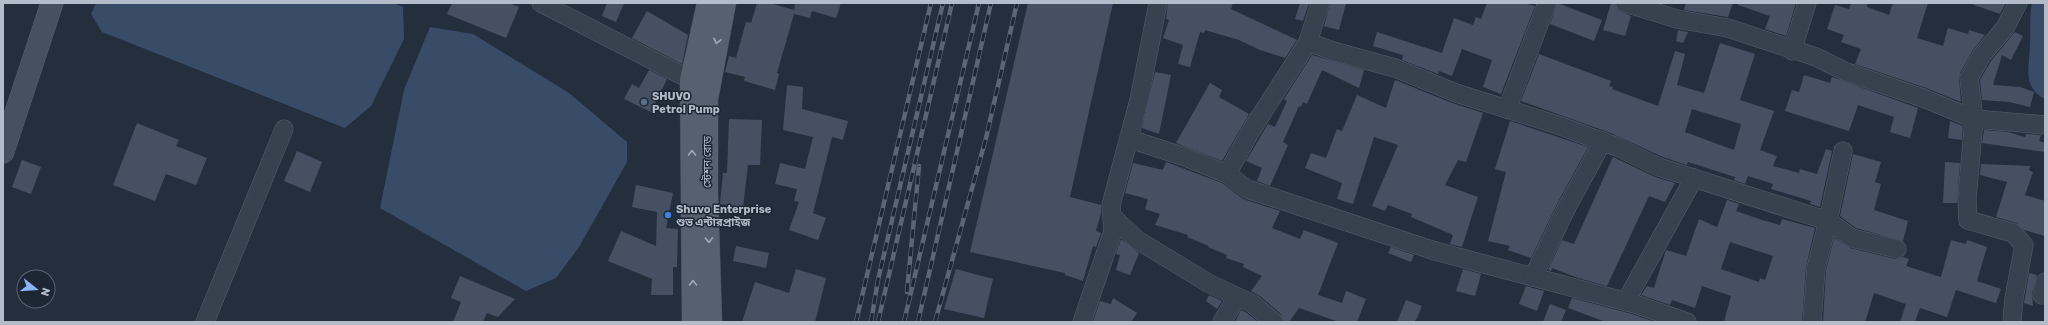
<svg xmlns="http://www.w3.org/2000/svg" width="2048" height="325" font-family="Rubik,'Noto Sans Bengali',sans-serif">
<rect width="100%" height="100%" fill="#242f3e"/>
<g fill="#394c67">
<polygon points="96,3 393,3 403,7 404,39 371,106 345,128 102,32 91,14"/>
<path d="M2032 3H2045V99C2021 86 2030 66 2030 44 2031 30 2029 16 2032 3Z"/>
<polygon points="430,27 473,34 569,93 627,142 627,162 579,247 556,278 526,291 380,208 404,90"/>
</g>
<g fill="#455162" fill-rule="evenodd">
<polygon points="452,3 509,3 519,7 506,38 447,14"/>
<polygon points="607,3 624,3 616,22 602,16"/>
<polygon points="757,3 770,3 794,10 795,3 841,3 836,18 812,11 810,18 794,14 777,73 779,74 775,90 744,81 745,77 725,72 729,56 736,58 746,22 751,23"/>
<polygon points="1028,3 1113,3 1070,197 1101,205 1101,213 1096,231 1101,233 1096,247 1093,246 1083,281 1065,275 1065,273 970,252"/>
<polygon points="1168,3 1233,3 1231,9 1297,40 1285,58 1260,50 1239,40 1205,30 1204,33 1200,32 1190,67 1178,64 1183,45 1163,38 1169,20 1166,19"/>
<polygon points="1300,3 1309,3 1303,21 1295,19"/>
<polygon points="1330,3 1346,3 1339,30 1324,26"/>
<polygon points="1487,3 1523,3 1535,6 1501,94 1483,87 1492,60 1462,49 1452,76 1439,71 1438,74 1402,60 1403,55 1373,46 1377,32 1442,53 1454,18 1473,25 1476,17 1481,19"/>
<polygon points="1557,3 1602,20 1594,41 1550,24"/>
<polygon points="1611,3 1615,3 1618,10 1631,16 1625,36 1603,30"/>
<polygon points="1686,3 1733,3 1728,17 1684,10"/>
<polygon points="1738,3 1796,3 1786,36 1765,29 1770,16 1738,5"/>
<polygon points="1851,3 1868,3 1867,7 1889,15 1893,3 1928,3 1917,38 1943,46 1948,28 1968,34 1969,30 1985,35 1973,50 1960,73 1959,79 1961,102 1926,88 1855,64 1861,49 1841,42 1844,35 1827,29 1835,5 1849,9"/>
<polygon points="1974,3 2006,3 2000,14 1974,5"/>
<polygon points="647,11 688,35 682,64 632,38"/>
<polygon points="1678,30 1688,32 1683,43 1676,41"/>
<polygon points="2015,32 2023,36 2011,60 2002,55 1993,85 2020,87 2034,92 2030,107 2009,102 1982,100 1980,80 1991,61"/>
<path d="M1720 43 1755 54 1740 100 1774 111 1760 150 1777 156 1773 166 1799 173 1800 169 1817 174 1826 149 1832 151 1820 207 1810 204 1811 201 1771 189 1773 184 1748 176 1745 184 1734 180 1735 177 1688 162 1687 165 1663 157 1608 132 1521 101 1539 54 1611 81 1609 86 1613 87 1612 89 1658 106 1675 51 1685 54 1677 85 1704 93ZM1692 109 1741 124 1734 150 1685 132Z"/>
<polygon points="1312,55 1364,70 1359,88 1322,70 1307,104 1303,102 1301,107 1299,106 1283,142 1288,145 1270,186 1257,181 1262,168 1246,161 1268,124 1275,127 1287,101 1284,99"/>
<polygon points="649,70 667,79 651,112 624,99 632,84 639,88"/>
<polygon points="1155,72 1171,75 1159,134 1142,128"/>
<polygon points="1804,75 1830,83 1832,77 1918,108 1910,138 1890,132 1894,117 1858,105 1849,131 1785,111 1792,90 1799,92"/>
<polygon points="1395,80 1452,103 1483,113 1466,162 1458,160 1445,185 1478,197 1462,247 1450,244 1453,235 1411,217 1412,214 1388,205 1385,211 1372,206 1398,145 1374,137 1353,204 1337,199 1342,183 1305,168 1311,153 1326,158 1337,129 1342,131 1357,95 1386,108"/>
<polygon points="1210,83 1222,90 1219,97 1249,114 1222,161 1176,143"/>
<polygon points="787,85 803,87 802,109 848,121 843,140 832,137 813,213 826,218 818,240 789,230 799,202 794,201 797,189 775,184 780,163 805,169 813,137 783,130"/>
<polygon points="729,119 762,120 760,165 748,165 743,207 720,204 723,173 727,173"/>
<polygon points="1510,121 1588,147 1558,202 1531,258 1508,250 1510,246 1488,241 1506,172 1495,169"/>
<polygon points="1950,121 1963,126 1962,140 1948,138"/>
<polygon points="137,123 179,140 176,146 207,158 196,185 166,174 155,201 113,185"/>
<polygon points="1984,130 2008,132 2025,137 2026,134 2041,135 2039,141 2045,143 2045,152 1982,143"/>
<polygon points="297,151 322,162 310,192 284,181"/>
<polygon points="1853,154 1881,162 1875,182 1881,184 1874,210 1908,221 1903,241 1856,228 1840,216"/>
<polygon points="1613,157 1655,177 1675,183 1665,202 1649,196 1607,286 1578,278 1552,268 1551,271 1548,270 1562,240 1574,244"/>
<polygon points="22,160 41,167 31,194 12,187"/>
<polygon points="1166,162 1222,183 1243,199 1280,211 1272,228 1300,239 1304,230 1338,243 1318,295 1342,303 1346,291 1366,299 1357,322 1339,322 1299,308 1289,322 1284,322 1281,314 1260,296 1251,291 1262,276 1243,267 1244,264 1226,258 1227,255 1208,247 1209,246 1187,237 1188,235 1155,225 1160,214 1145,209 1148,199 1125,193 1133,163 1163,170"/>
<polygon points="1945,162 1960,163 1957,203 1943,203"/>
<polygon points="1981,164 2030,166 2029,170 2033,172 2025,195 2045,201 2045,236 2024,230 2016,223 1996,217 2007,182 1980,175"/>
<polygon points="636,185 673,193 666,228 678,229 677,267 673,267 673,295 651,295 652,279 608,261 621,231 656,246 657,212 632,207"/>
<path d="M1727 200 1739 204 1736 211 1762 220 1780 225 1782 219 1815 228 1806 267 1802 322H1724L1731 296 1702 286 1695 308 1672 300 1670 305 1641 295 1647 286 1654 288 1666 250 1686 256 1699 219 1717 227ZM1730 242 1773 256 1765 280 1760 278 1759 282 1721 269Z"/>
<polygon points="1834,238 1850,248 1895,259 1903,257 1909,259 1906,266 1941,277 1951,240 1966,244 1967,240 1987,247 1977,281 2001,289 1996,303 1956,290 1947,317 1920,308 1915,322 1900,322 1906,304 1874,293 1865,322 1823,322 1826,270"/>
<polygon points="1121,239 1139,253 1130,275 1116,270 1120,255 1116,254"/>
<polygon points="736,246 769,253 766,268 733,261"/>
<polygon points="1391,247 1414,255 1411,262 1388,253"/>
<polygon points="796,269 826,278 815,322 742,322 755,282 789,293"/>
<polygon points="956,269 993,279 984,318 944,309"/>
<polygon points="1463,269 1481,274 1475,296 1456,291"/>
<polygon points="2029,273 2037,275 2032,293 2033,306 2024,303"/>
<polygon points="460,276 515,299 498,317 487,313 483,322 453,322 461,302 451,298"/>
<polygon points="1526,286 1544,291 1537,311 1519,304"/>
<polygon points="1209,295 1222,301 1217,309 1206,301"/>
<polygon points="1113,298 1137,313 1131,322 1093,322 1100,301 1111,304"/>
<polygon points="1572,298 1632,314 1655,322 1606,322 1568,308"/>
<polygon points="1406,300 1422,306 1417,318 1414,322 1397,322"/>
<polygon points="1550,304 1566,310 1561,322 1543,322"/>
<polygon points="1241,310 1247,313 1258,322 1235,322"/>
</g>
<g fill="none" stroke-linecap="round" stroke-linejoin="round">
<defs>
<g id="street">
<polyline points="541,3 691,80"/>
<polyline points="1625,3 1677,19 1728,28 1816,57 1844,71 1923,98 1974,119 2045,125"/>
<polyline points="1308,42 1333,51 1395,68 1456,93 1558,125 1617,147 1659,167 1828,221 1852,238 1897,249"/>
<polyline points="1792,51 1807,3"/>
<polyline points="1507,109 1547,3"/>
<polyline points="1130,139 1185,157 1227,174 1247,189 1435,251 1635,304 1687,322"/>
<polyline points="1227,174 1252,129 1308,42 1320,3"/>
<polyline points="1113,217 1136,239 1208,283 1253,304 1274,322"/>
<polyline points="1533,277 1567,207 1603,141"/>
<polyline points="2042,295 2045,282"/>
<polyline points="1626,301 1694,178"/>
<polyline points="205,322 284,129"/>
<polyline points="1082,322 1113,231 1111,205 1139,100 1158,3"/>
<polyline points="1222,322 1237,297"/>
<polyline points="1812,322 1816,268 1828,221 1843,151"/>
<polyline points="2012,322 2014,298 2024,245 2013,233 1968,220 1967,199 1974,119 1969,78 1982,55 2005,28 2018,3"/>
</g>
<polyline id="secondary" points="3,152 52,3"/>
<g id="primary">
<polyline points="693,322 691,80 708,3"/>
<polyline points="711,322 707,194 707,99 725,3"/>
</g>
</defs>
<use href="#street" stroke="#565f6c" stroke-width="19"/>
<use href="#secondary" stroke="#565f6c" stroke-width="23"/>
<use href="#primary" stroke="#414a57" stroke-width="23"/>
<use href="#street" stroke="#38414e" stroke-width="18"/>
<use href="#secondary" stroke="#465061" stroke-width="22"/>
<use href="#primary" stroke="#56606e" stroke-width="22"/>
<defs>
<g id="rail">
<polyline points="907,292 919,166"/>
<polyline points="856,322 931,3"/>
<polyline points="871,322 878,280 943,3"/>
<polyline points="878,322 952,3"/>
<polyline points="904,322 979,3"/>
<polyline points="918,322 991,3"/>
<polyline points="935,322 986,138 1017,3"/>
</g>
</defs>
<use href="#rail" stroke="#5a6575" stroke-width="4.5"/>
<use href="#rail" stroke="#1d2633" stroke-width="3" stroke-dasharray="9" stroke-linecap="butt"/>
</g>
<defs><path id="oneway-chevron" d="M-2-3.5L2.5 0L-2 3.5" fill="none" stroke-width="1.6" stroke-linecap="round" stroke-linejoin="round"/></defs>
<g stroke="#a1aab7">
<use href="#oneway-chevron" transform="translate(717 41) rotate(102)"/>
<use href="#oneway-chevron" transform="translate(692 153) rotate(-90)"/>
<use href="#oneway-chevron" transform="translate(709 240) rotate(88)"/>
<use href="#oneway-chevron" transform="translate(693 283) rotate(-90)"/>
</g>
<circle fill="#5c6f8a" stroke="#1d2633" stroke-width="1.5" cx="644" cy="102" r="4"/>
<circle fill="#3f7fe0" stroke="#1d2633" stroke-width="1.5" cx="668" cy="215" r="4"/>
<g text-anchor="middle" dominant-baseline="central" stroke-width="3" stroke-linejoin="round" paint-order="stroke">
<g font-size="11" font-weight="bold" fill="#b4bcc9" stroke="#1d2633" text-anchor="start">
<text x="652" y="96">SHUVO<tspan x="652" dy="13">Petrol Pump</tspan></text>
<text x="676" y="209">Shuvo Enterprise<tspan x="676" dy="13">শুভ এন্টারপ্রাইজ</tspan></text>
</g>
<g font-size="11" fill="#b4bcc9" stroke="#1d2633">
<text transform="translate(707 162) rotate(-90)">স্টেশন রোড</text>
</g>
</g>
<rect width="2048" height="325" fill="none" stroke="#b4bcc9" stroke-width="8"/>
<g transform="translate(36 289) rotate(107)"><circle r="19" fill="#1d2633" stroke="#59626f"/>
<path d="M0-3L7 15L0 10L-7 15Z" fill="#8ab4f8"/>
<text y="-6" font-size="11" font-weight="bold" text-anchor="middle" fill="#b4bcc9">N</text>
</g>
</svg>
